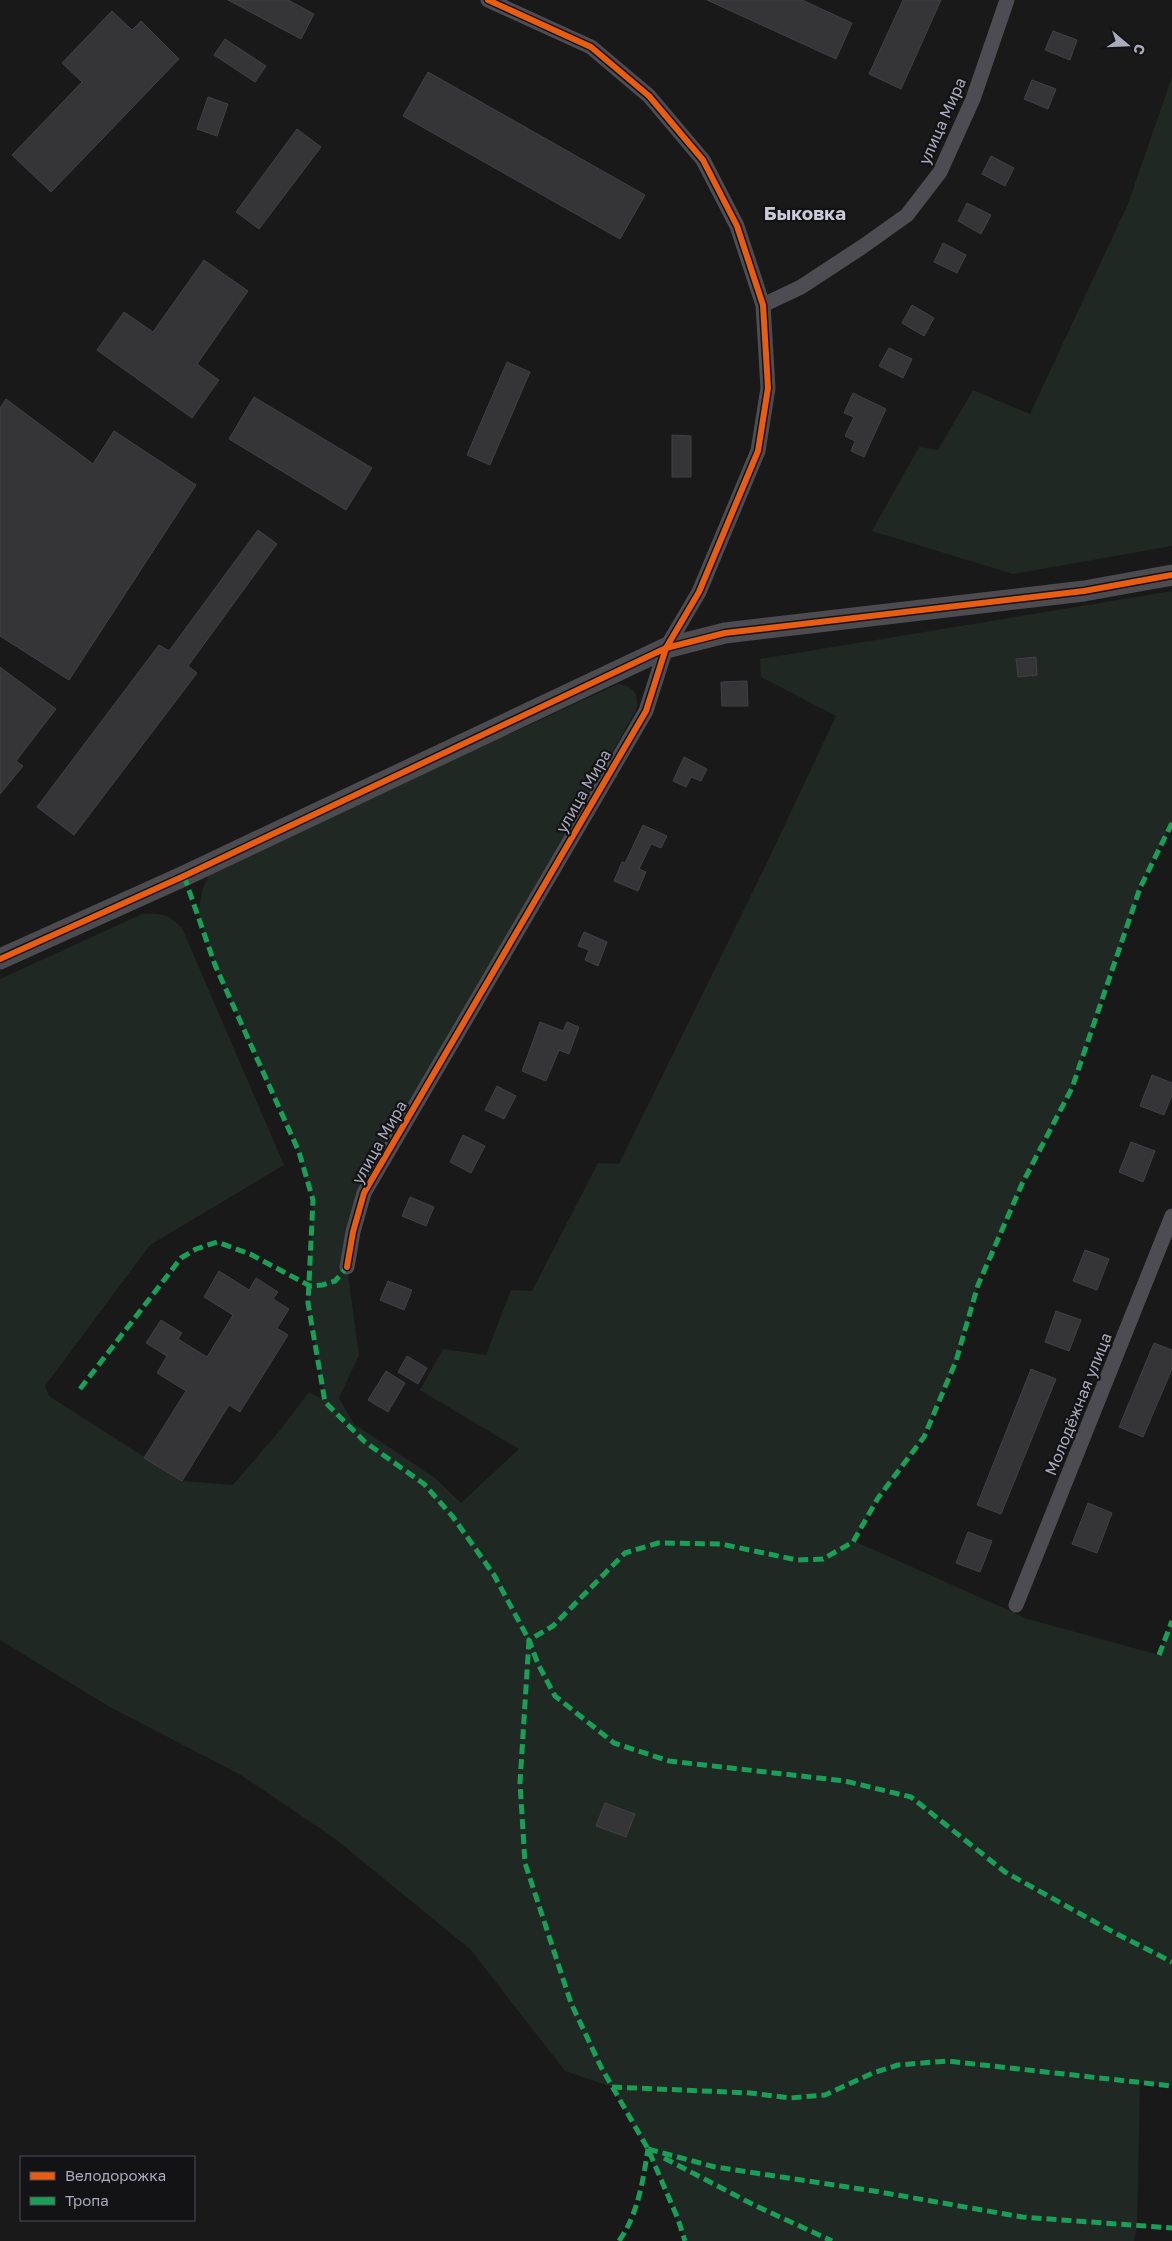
<svg xmlns="http://www.w3.org/2000/svg" width="1172" height="2241" font-family="'Golos Text',sans-serif">
<rect width="100%" height="100%" fill="#191919"/>
<g fill="#202823">
<polygon points="1172,77 1172,546 1013,574 872,531 919,447 938,450 973,390 1030,414 1128,204"/>
<path d="M1172 591V823L1139 888 1072 1088 1022 1184 978 1285 956 1361 924 1437 878 1498 854 1541 1028 1619 1159 1655 1172 1621V2086L1140 2083 1137 2227 1134 2241H685C668 2186 640 2136 612 2087L565 2071 471 1950 334 1838 241 1775 108 1706 0 1640V979L142 914C160 912 170 915 182 928L284 1165 150 1245 45 1386 49 1396 182 1481 233 1485 281 1429 309 1392 325 1401 308 1303 313 1200 299 1152 215 965 198 913 203 888 210 872 618 684C634 686 640 695 636 710L364 1193 347 1267 359 1355 339 1398 354 1424 435 1478 461 1503 519 1449 420 1390 443 1349 486 1355 511 1290 532 1291 598 1163 619 1164 765 867 836 716 761 677 760 659Z"/>
</g>
<g fill="#353537" stroke="#414145">
<polygon points="228,0 288,0 314,14 301,39"/>
<polygon points="707,0 802,0 852,23 836,59"/>
<polygon points="903,0 941,0 901,89 869,74"/>
<polygon points="112,11 132,30 141,21 179,59 51,192 12,155 82,82 62,63"/>
<polygon points="1053,31 1077,40 1070,60 1045,50"/>
<polygon points="225,39 266,66 255,82 214,55"/>
<polygon points="428,72 645,195 620,239 403,116"/>
<polygon points="1032,80 1056,89 1048,109 1024,99"/>
<polygon points="208,97 228,104 217,136 197,129"/>
<polygon points="297,129 321,147 259,229 236,212"/>
<polygon points="991,156 1014,168 1005,186 982,174"/>
<polygon points="967,203 991,215 981,234 958,221"/>
<polygon points="943,243 966,255 957,273 934,262"/>
<polygon points="204,260 248,291 197,364 219,380 192,418 97,350 124,312 153,332"/>
<polygon points="912,305 934,318 924,336 902,323"/>
<polygon points="889,348 912,359 903,378 879,366"/>
<polygon points="507,362 530,372 490,465 467,455"/>
<polygon points="853,393 886,409 864,457 851,451 855,441 845,436 854,417 844,413"/>
<polygon points="254,397 372,468 346,510 229,439"/>
<polygon points="6,399 93,464 114,431 196,485 69,680 0,636 0,408"/>
<polygon points="672,435 691,436 691,477 672,477"/>
<polygon points="258,530 277,544 188,666 197,673 74,835 37,807 159,645 169,651"/>
<polygon points="1036,657 1037,675 1018,677 1016,659"/>
<polygon points="0,667 56,709 16,761 23,766 0,794"/>
<polygon points="747,681 748,706 722,706 721,682"/>
<polygon points="684,757 707,769 701,781 691,777 686,787 673,781"/>
<polygon points="643,825 667,836 661,848 651,844 639,869 646,872 638,891 614,881 622,862 625,863"/>
<polygon points="584,932 607,942 598,966 585,960 589,950 578,946"/>
<polygon points="540,1022 563,1031 567,1022 579,1027 569,1054 559,1050 546,1081 522,1071"/>
<polygon points="1152,1075 1172,1083 1172,1095 1164,1115 1140,1106"/>
<polygon points="497,1086 516,1096 504,1119 485,1110"/>
<polygon points="463,1135 485,1146 471,1173 450,1162"/>
<polygon points="1131,1142 1155,1151 1143,1182 1119,1172"/>
<polygon points="410,1197 434,1207 426,1226 402,1216"/>
<polygon points="1085,1250 1109,1259 1097,1290 1073,1281"/>
<polygon points="219,1271 249,1290 256,1278 278,1292 273,1299 289,1309 277,1328 288,1335 240,1412 229,1405 182,1481 144,1458 186,1391 157,1373 167,1356 146,1343 161,1320 182,1333 178,1339 207,1357 233,1315 204,1297"/>
<polygon points="388,1281 412,1290 404,1310 380,1300"/>
<polygon points="1056,1311 1081,1320 1069,1351 1045,1342"/>
<polygon points="1154,1343 1172,1350 1172,1369 1143,1437 1119,1427"/>
<polygon points="407,1356 427,1368 418,1384 398,1372"/>
<polygon points="1031,1369 1056,1379 1001,1514 977,1505"/>
<polygon points="386,1371 405,1383 388,1412 368,1400"/>
<polygon points="1088,1503 1112,1513 1097,1553 1072,1544"/>
<polygon points="968,1532 992,1541 980,1572 956,1563"/>
<polygon points="605,1803 635,1814 626,1837 596,1826"/>
</g>
<g fill="none" stroke-linecap="round" stroke-linejoin="round">
<g stroke="#4d4c52" stroke-width="15">
<polyline points="763,305 801,287 862,247 907,215 940,172 973,99 1007,0"/>
<polyline points="347,1267 353,1232 364,1193 646,711 666,648 699,592 758,451 768,388 763,305 737,226 703,160 649,96 591,47 488,0"/>
<polyline points="1016,1605 1172,1216"/>
</g>
<polyline stroke="#4b4b50" stroke-width="21" points="0,959 184,876 666,648 725,633 1084,591 1172,575"/>
<g stroke="#1a9f57" stroke-width="5" stroke-dasharray="10 5" stroke-linecap="butt">
<polyline points="1172,823 1140,888 1072,1088 1022,1184 978,1285 956,1361 924,1437 878,1498 853,1542 823,1559 797,1560 721,1544 658,1543 625,1553 553,1626 529,1640 538,1664 555,1696 614,1743 669,1761 845,1781 911,1797 1005,1872 1113,1932 1172,1962"/>
<polyline points="184,876 215,965 299,1152 313,1200 308,1303 325,1402 365,1442 424,1484 453,1517 494,1575 529,1640 520,1783 525,1863 571,2003 601,2067 648,2149 678,2219 685,2241"/>
<polyline points="80,1389 181,1258 196,1249 217,1242 250,1254 310,1286 322,1285 335,1281 347,1267"/>
<polyline points="1159,1655 1172,1621"/>
<polyline points="612,2087 750,2093 790,2098 825,2095 873,2073 898,2065 947,2061 1172,2086"/>
<polyline points="648,2149 715,2167 874,2191 1022,2217 1172,2228"/>
<polyline points="664,2158 754,2205 832,2241"/>
<path d="M619 2241C638 2214 643 2181 648 2149"/>
</g>
<defs>
<g id="cycleway">
<polyline points="0,959 184,876 666,648 725,633 1084,591 1172,575"/>
<polyline points="347,1267 353,1232 364,1193 646,711 666,648 699,592 758,451 768,388 763,305 737,226 703,160 649,96 591,47 488,0"/>
</g>
</defs>
<use href="#cycleway" stroke="#131315" stroke-width="9"/>
<use href="#cycleway" stroke="#e95d12" stroke-width="6"/>
</g>
<g text-anchor="middle" dominant-baseline="central" stroke-width="4.5" stroke-linejoin="round" paint-order="stroke">
<g font-size="16" fill="#a9aabb" stroke="#131315">
<text transform="translate(942 121) rotate(-66)">улица Мира</text>
<text transform="translate(583 791) rotate(-60)">улица Мира</text>
<text transform="translate(379 1142) rotate(-60)">улица Мира</text>
<text transform="translate(1078 1404) rotate(-68)">Молодёжная улица</text>
</g>
<g font-size="19" font-weight="bold" fill="#cacbd6" stroke="#131315">
<text x="805" y="212">Быковка</text>
</g>
</g>
<rect x="20" y="2156" width="175" height="65" fill="#131315" stroke="#4f4f57"/>
<rect x="30" y="2172" width="25" height="8" fill="#e95d12" stroke="#4f4f57"/>
<text x="65" y="2181" font-size="15" fill="#a9aabb">Велодорожка</text>
<rect x="30" y="2197" width="25" height="8" fill="#1a9f57" stroke="#4f4f57"/>
<text x="65" y="2206" font-size="15" fill="#a9aabb">Тропа</text>
<g transform="translate(1127 45) rotate(109)" stroke="#131315" stroke-width="4" paint-order="stroke">
<path d="M0-4L9 19L0 12L-9 19Z" fill="#a9aabb"/>
<text y="-8" font-size="14" font-weight="bold" text-anchor="middle" fill="#a9aabb">С</text>
</g>
</svg>
